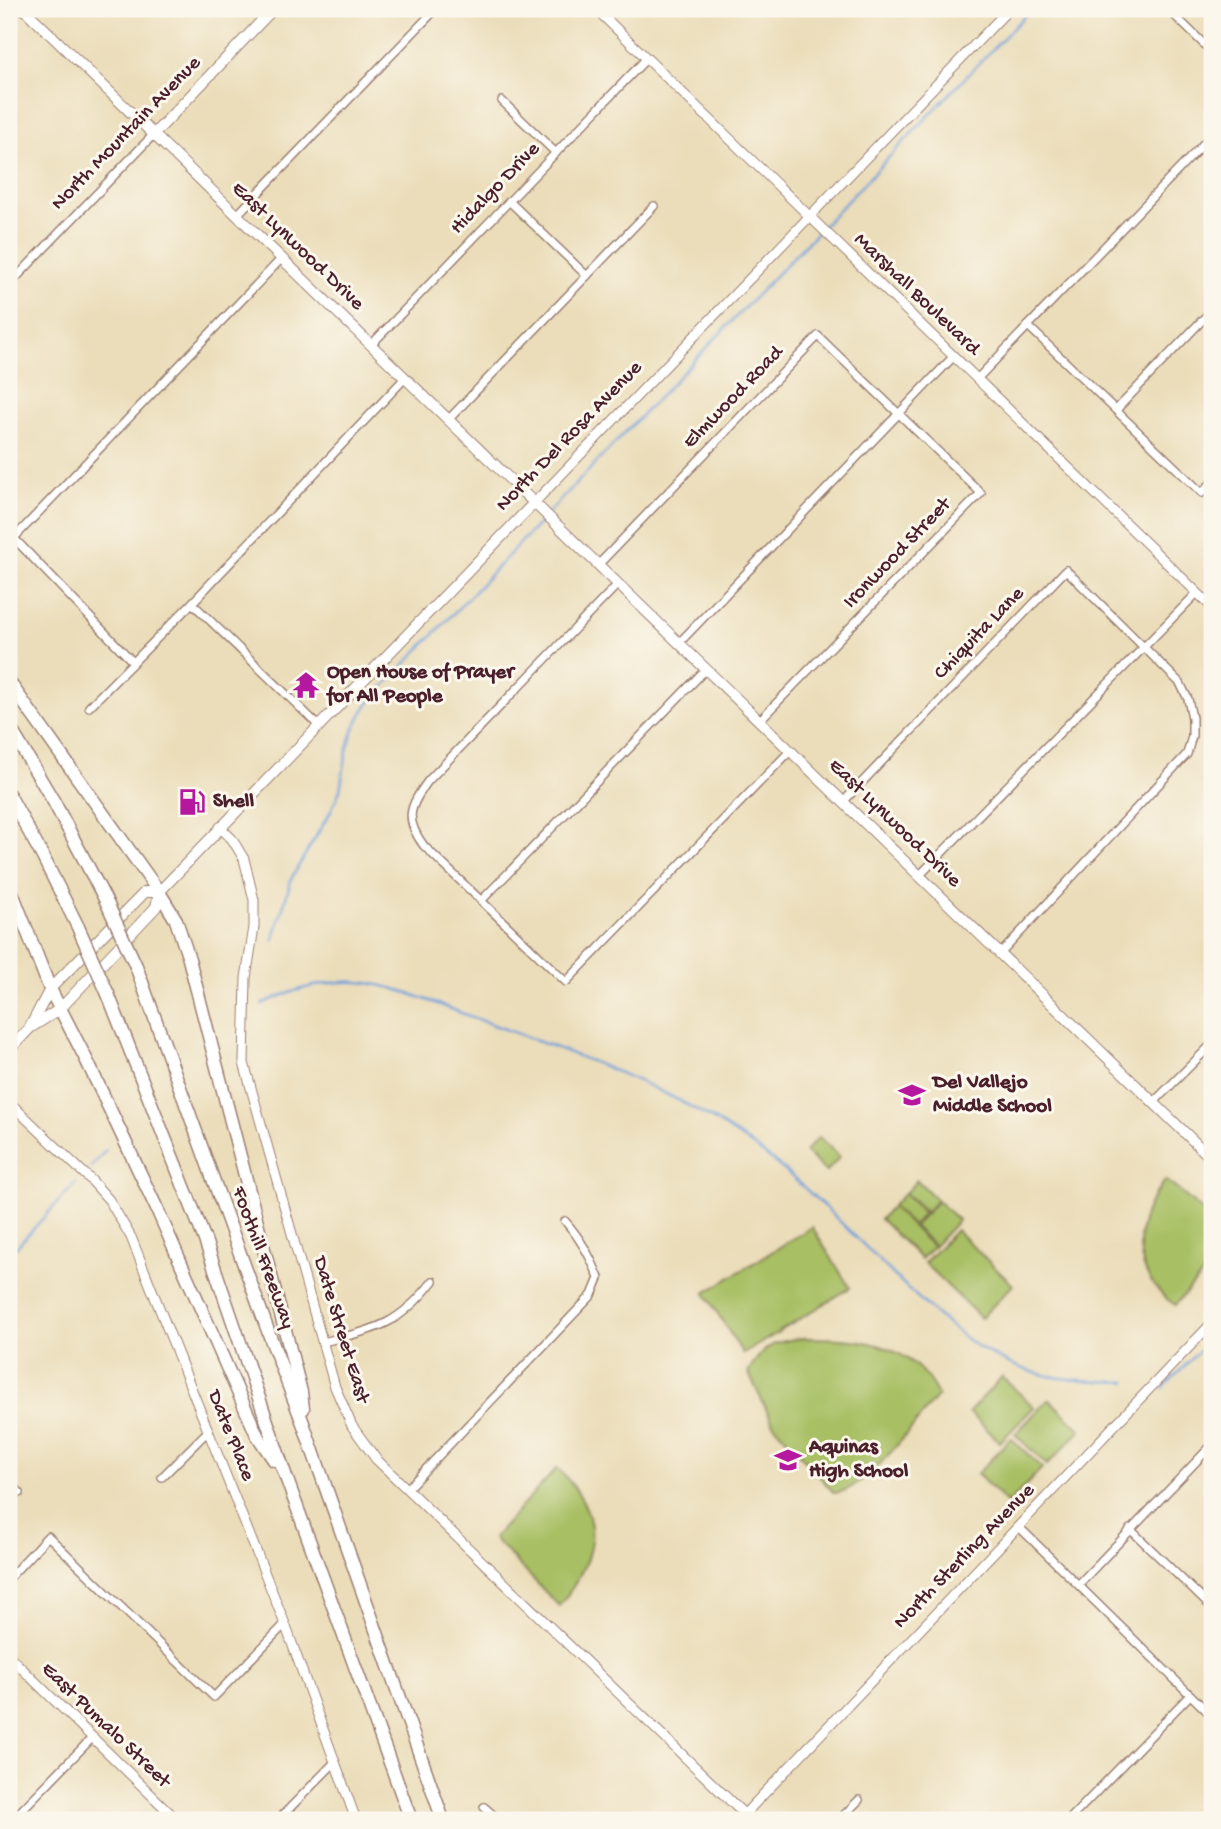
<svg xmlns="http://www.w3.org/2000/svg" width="1221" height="1829" font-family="'Gochi Hand',sans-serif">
<rect width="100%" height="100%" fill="#fbf7ec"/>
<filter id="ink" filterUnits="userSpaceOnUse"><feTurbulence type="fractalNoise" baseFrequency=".0143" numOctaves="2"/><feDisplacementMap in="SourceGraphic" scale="14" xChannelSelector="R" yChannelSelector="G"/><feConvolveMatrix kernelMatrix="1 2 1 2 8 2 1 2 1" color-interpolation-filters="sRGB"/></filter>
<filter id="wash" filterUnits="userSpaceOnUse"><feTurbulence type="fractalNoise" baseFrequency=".00686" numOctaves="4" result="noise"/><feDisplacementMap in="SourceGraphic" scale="28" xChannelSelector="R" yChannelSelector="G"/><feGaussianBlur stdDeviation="1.57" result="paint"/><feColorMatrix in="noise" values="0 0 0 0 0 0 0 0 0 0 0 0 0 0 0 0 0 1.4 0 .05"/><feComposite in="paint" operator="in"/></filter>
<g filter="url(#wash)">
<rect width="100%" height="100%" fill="#ebddb9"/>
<g fill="#a8bf64" stroke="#796f48" stroke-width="2">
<polygon points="819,1137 840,1157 826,1172 805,1152"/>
<polygon points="917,1180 937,1200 926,1212 905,1193"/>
<path d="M1166 1180 1212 1219V1264L1175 1305C1128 1273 1132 1219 1166 1180Z"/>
<polygon points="904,1194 924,1213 913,1226 892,1206"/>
<polygon points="938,1201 958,1220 934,1246 914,1226"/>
<polygon points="892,1207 933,1247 921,1259 880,1219"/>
<polygon points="812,1227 850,1288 743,1354 705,1293"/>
<polygon points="956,1230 1013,1285 981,1318 924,1263"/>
<path d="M803 1338C859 1338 910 1340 938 1395 918 1420 864 1493 834 1493L774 1425 748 1372C763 1346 774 1341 803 1338Z"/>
<polygon points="1002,1377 1034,1407 1000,1442 969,1412"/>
<polygon points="1049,1399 1081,1430 1047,1465 1015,1434"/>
<polygon points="1011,1438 1042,1468 1008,1504 977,1474"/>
<path d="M557 1468C606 1515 599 1556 559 1606L493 1538Z"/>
</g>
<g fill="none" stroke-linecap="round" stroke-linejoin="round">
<g stroke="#709ed8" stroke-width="2.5">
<polyline points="549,512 1031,9"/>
<polyline points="273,941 292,877 331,811 340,790 348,746 354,729 363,711 374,697 545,517"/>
<path d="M262 1004C292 990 326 980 359 982 398 985 443 1007 480 1020 581 1057 683 1090 769 1158 815 1194 855 1237 896 1277 940 1319 982 1361 1044 1375 1071 1381 1099 1381 1127 1382"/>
<polyline points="91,1167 106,1150"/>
<polyline points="9,1255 76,1183"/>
<polyline points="1163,1388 1212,1338"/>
</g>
</g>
</g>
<g filter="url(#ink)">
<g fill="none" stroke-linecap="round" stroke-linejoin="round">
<defs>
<g id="minor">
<polyline points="1168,9 1212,52"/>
<polyline points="502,101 556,153"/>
<polyline points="1203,144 1212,154"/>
<polyline points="509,201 587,276"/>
<polyline points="237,215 436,9"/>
<polyline points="9,285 154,134"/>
<polyline points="1028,326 1202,493 1212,482"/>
<polyline points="371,345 647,58"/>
<polyline points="977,379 1212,135"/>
<polyline points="1116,410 1212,310"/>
<polyline points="448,420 654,206"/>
<polyline points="9,533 133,662"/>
<polyline points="14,538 282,258"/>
<polyline points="598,565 818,336 981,493 759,721"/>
<path d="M618 584 428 781C409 807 404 819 424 846L566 982 790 751"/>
<polyline points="192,603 319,726"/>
<polyline points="679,643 954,356"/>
<polyline points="89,707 192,603 405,378"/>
<polyline points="843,802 1066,570 1180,683 1188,699 1192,718 1192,736 1187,754 1001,953"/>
<polyline points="920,875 1197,593"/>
<polyline points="481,901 706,669"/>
<polyline points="1154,1102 1211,1045"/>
<path d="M323 1342C376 1329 398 1326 433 1281"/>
<polyline points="162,1477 209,1430"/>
<polyline points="9,1482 20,1493"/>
<path d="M407 1489 592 1295 599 1278C590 1256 581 1239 565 1221"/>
<polyline points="1018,1526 1212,1716"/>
<polyline points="1130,1529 1212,1608"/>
<polyline points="9,1578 48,1536 214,1697 285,1624"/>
<polyline points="1079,1584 1212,1445"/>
<polyline points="484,1807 499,1820"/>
<polyline points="12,1820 92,1738"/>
<polyline points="278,1820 335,1762"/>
<polyline points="839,1820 859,1800"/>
<polyline points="1069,1820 1190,1695"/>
</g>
<g id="tertiary">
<polyline points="596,9 1212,607"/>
<polyline points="534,503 1009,9"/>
<polyline points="220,827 232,839 244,859 254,900 254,927 246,978 244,1063 335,1387 352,1426 376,1459 750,1820"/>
<polyline points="9,1102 92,1181 109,1200 131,1237 285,1624 356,1820"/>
<polyline points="9,1656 177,1820"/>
<polyline points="739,1820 1212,1323"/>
</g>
<g id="secondary">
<polyline points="24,9 1212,1159"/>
<polyline points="154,134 273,9"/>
<polyline points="30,1027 50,989 145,892 159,892"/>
<polyline points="9,1050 30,1028 60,1009 156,907 159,892 534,503"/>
</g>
<g id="motorway">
<polyline points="9,682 159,892 176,920 189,959 301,1392 303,1409"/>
<polyline points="9,726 54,802 106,901"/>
<polyline points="9,795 43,857 78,927"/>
<polyline points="9,885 50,989 86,1059 157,1209 257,1435 274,1460"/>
<polyline points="136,966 272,1342 303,1423 443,1820"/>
<polyline points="108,994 205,1240 286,1477 411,1820"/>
</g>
</defs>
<use href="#minor" stroke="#9a7e72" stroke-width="10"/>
<use href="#tertiary" stroke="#9a7e72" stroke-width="11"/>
<use href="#secondary" stroke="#9a7e72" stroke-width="12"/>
<use href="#motorway" stroke="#9a7e72" stroke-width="15"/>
<use href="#minor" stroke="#fff" stroke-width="7"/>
<use href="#tertiary" stroke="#fff" stroke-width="9"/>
<use href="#secondary" stroke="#fff" stroke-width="10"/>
<use href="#motorway" stroke="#fff" stroke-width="12"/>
<defs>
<g id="motorway-bridge">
<polyline points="106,901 136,966"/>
<polyline points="78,927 108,994"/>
</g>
</defs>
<use href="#motorway-bridge" stroke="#9a7e72" stroke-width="15" stroke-linecap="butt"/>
<use href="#motorway-bridge" stroke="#fff" stroke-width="12"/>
</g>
</g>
<defs>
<symbol id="temple-bare" viewBox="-9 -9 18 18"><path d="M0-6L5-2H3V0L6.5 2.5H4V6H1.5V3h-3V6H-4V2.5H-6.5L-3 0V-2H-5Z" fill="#b5179e" stroke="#fbf7ec" stroke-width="2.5" paint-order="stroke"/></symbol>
<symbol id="fuel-bare" viewBox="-9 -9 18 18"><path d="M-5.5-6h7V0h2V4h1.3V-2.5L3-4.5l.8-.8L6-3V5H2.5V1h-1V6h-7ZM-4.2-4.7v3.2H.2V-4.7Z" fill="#b5179e" stroke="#fbf7ec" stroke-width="2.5" paint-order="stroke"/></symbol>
<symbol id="school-bare" viewBox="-9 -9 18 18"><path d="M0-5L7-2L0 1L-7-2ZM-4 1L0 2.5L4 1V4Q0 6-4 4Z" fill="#b5179e" stroke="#fbf7ec" stroke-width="2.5" paint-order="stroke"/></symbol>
</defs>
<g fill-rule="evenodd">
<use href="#temple-bare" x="287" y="666" width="38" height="38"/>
<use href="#fuel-bare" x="173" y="783" width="38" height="38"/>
<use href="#school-bare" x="893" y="1076" width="38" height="38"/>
<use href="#school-bare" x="769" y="1441" width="38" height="38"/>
</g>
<g text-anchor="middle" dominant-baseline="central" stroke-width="6" stroke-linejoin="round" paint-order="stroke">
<g font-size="21" fill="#4a1f2b" stroke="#fbf7ec">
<text transform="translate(127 134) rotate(-46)">North Mountain Avenue</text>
<text transform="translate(496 189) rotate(-46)">Hidalgo Drive</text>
<text transform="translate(297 247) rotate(44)">East Lynwood Drive</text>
<text transform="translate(916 295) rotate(44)">Marshall Boulevard</text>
<text transform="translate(734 398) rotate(-46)">Elmwood Road</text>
<text transform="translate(570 437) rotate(-46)">North Del Rosa Avenue</text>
<text transform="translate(898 554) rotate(-46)">Ironwood Street</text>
<text transform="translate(980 634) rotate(-46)">Chiquita Lane</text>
<text transform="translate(894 824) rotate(44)">East Lynwood Drive</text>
<text transform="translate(262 1258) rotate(70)">Foothill Freeway</text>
<text transform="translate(340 1330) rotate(73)">Date Street East</text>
<text transform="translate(230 1436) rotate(68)">Date Place</text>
<text transform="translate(965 1557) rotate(-46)">North Sterling Avenue</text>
<text transform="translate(105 1726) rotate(44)">East Pumalo Street</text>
</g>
<g font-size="21" font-weight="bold" fill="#4a1f2b" stroke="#fbf7ec" text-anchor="start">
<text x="327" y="673">Open House of Prayer<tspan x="327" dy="24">for All People</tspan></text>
<text x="213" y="802">Shell</text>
<text x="933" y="1083">Del Vallejo<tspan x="933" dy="24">Middle School</tspan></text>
<text x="809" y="1448">Aquinas<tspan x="809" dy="24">High School</tspan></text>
</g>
</g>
<rect width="1221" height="1829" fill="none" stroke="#fbf7ec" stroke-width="35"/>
</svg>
